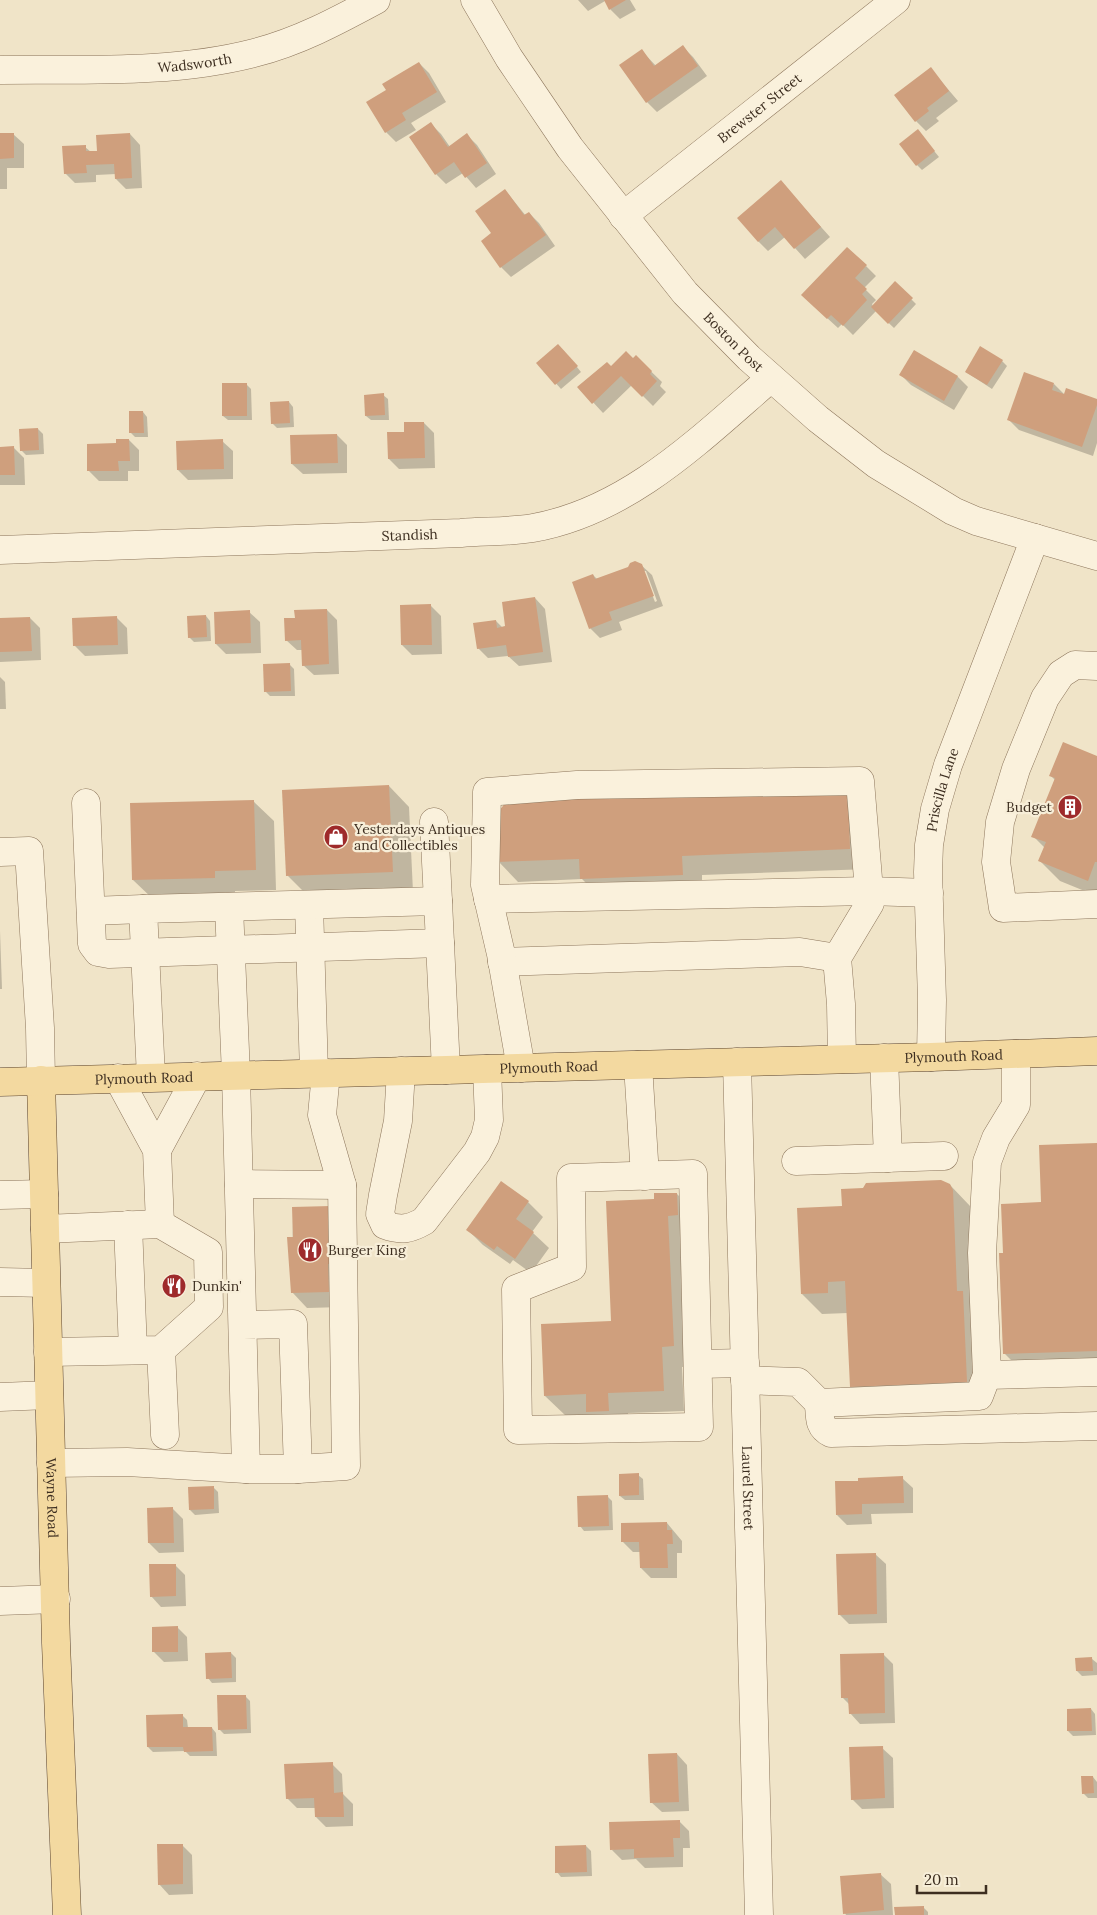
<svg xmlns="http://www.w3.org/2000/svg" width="1097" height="1915" font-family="Lora,serif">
<rect width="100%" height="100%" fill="#f0e4c8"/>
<g fill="#0003" fill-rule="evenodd">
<polygon points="578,0 630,0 636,10 620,19 610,9 605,1 588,11"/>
<polygon points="683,47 693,57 707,76 657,112 647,102 642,51 656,66"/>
<polygon points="419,63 429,73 446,102 411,123 416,130 396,142 386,132 388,90"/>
<polygon points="930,68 958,101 936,118 939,121 926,131 916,121"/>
<polygon points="431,124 441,134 450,147 467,135 477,145 496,174 476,188 463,173 446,184 436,174"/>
<polygon points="0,134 13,134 24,144 24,168 7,168 7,189 0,189"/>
<polygon points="130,134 140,145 142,188 126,189 116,179 116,174 96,175 96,182 75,183 65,173 85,147 91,152 98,152"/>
<polygon points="922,136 939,157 922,170 917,165"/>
<polygon points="781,182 830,237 805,259 785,237 768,251 758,241"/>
<polygon points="505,190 526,216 529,213 539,223 555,246 511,277 501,267 482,241 493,234"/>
<polygon points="866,266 876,276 864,288 876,300 872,304 873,306 895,283 916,304 894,328 876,311 853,335 842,324 838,328 813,305"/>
<polygon points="563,350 581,372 561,389 538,363"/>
<polygon points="914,352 958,377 968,387 954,410 911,385 901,375"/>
<polygon points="636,357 662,382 660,386 666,392 653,406 632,385 603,413 579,387 611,368"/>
<polygon points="1002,361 1007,366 992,389 966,372"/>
<polygon points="246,384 251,389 252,420 228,420 223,416"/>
<polygon points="1054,384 1065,395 1097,401 1097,443 1093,456 1019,430 1009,420"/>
<polygon points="383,395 388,399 389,420 371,420 366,416"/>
<polygon points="289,402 293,407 294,427 277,428 272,423"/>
<polygon points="143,412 147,417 148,437 135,437 130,432"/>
<polygon points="424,423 434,433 435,468 399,469 389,459 406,433"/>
<polygon points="38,429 43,434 44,454 26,455 21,450"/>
<polygon points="337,435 347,445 347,473 303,474 292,464"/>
<polygon points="129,440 139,450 139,471 128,471 128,481 99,481 89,471 118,444"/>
<polygon points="222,441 233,451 233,479 188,480 178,470"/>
<polygon points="0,448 14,448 24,458 25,485 0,485"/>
<path d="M641 565 652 575 663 606 619 622 622 630 600 638 590 628 593 575 597 579ZM643 571H646L657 601 655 602Z"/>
<polygon points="535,598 545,609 552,662 519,666 508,656 488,658 478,648 496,621 503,628 506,627"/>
<polygon points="431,606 441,616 442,654 412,655 402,645"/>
<polygon points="327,610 337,620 339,674 314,675 303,665 303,650 297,650 286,640 296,619"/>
<polygon points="249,612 260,622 261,653 226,654 216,644"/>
<polygon points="206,616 210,621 211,641 194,642 189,637"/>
<polygon points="116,617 127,628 128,654 85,656 75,646"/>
<polygon points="30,618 40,628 41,660 0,662 0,619"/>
<polygon points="289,664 294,669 295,696 270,696 266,692"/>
<polygon points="0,677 5,682 6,709 0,709"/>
<polygon points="1097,757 1097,896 1060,881 1040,861 1045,848 1033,836 1055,780 1051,776"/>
<polygon points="389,786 409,807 413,892 308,896 288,876"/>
<polygon points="847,786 870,869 702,875 702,895 601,898 582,879 518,882 498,861"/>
<polygon points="253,801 274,821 276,890 235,891 235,897 154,900 133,880"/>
<polygon points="0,931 2,989 0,989"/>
<polygon points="1097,1144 1097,1371 1024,1373 1004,1353 1004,1254 1042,1203"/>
<polygon points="950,1185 970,1206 973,1211 986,1402 871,1407 851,1387 848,1313 822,1314 802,1294 843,1207 863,1189"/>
<polygon points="677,1194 697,1214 694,1366 682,1367 684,1411 628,1413 629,1431 608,1432 591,1415 566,1416 545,1396 613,1323 656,1201"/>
<polygon points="528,1202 543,1217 532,1232 549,1248 531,1273 513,1260 510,1264 483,1245 468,1230"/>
<polygon points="293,1208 343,1278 343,1307 307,1308 292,1292"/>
<polygon points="638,1475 643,1479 644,1500 625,1500 620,1496"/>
<polygon points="902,1478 913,1488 913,1513 871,1514 872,1524 847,1525 837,1515"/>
<polygon points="213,1487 218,1492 219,1513 195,1515 190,1510"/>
<polygon points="607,1496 612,1501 613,1530 584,1531 580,1526"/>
<polygon points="173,1509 183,1519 184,1552 159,1553 149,1543"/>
<polygon points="667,1523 682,1541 682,1553 677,1553 677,1578 651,1578 641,1568 641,1552 633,1552 623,1542"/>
<polygon points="875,1554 886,1564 887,1623 849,1624 839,1614"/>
<polygon points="175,1565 185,1575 186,1606 161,1607 151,1596"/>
<polygon points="177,1627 187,1637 188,1661 164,1662 154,1652"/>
<polygon points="231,1653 236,1658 236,1682 212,1683 208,1678"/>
<polygon points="883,1654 893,1664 895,1723 860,1724 850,1713 850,1705 843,1698"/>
<polygon points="1092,1659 1097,1663 1097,1675 1082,1676 1077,1671"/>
<polygon points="245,1696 250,1701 251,1733 224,1734 219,1729"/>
<polygon points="1091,1709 1095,1714 1096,1735 1073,1736 1068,1731"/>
<polygon points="183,1716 187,1720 188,1728 212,1728 216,1733 217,1756 190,1756 185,1751 153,1752 148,1747"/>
<polygon points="882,1748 893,1758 894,1808 862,1809 852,1799"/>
<polygon points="677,1754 687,1765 689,1811 662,1812 651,1802"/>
<polygon points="332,1764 342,1774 343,1794 353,1804 353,1826 326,1827 316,1817 316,1808 297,1808 287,1798"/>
<polygon points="1093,1777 1097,1782 1097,1798 1088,1798 1083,1793"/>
<polygon points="679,1821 689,1831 690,1848 683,1848 683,1867 645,1868 636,1859 622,1860 612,1850"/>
<polygon points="182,1845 192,1855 193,1894 169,1895 159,1884"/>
<polygon points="586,1846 591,1851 592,1876 561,1877 557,1872"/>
<polygon points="880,1874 891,1884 893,1915 846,1915 845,1913"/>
<polygon points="923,1907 928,1912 928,1915 896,1915"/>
</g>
<g fill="#cf9f7d">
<polygon points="604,0 626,0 609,10"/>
<polygon points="683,45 698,66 646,103 619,65 642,49 654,66"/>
<polygon points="419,62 437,92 402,113 406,120 385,133 366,102 386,90 382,84"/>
<polygon points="931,67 949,91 927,108 929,111 915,122 894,95"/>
<polygon points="431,122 448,147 467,133 487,163 465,178 454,162 435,175 409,137"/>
<polygon points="918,129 935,151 916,166 899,144"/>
<polygon points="0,133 14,133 14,158 0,159"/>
<polygon points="130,133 132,178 115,179 114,164 86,165 87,173 64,174 62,146 86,145 86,151 97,151 96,135"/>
<polygon points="781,180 821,227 794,249 775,227 758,242 737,218"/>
<polygon points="505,189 524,215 529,212 546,235 500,268 481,241 491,233 475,211"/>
<polygon points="847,247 867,265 855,278 867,289 862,294 867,300 843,326 831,315 827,319 801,295"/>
<polygon points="895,281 913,298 888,324 871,307"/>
<polygon points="558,344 578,366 555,385 536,363"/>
<polygon points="980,346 1003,360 987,385 965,372"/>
<polygon points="914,350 958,376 944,401 899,375"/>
<polygon points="626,351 633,358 636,355 652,371 650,374 657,381 642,397 621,376 592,404 577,387 607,362 611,366"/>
<polygon points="1024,372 1054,383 1052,390 1064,394 1066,388 1097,399 1097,405 1082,447 1007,420"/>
<rect x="222" y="383" width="25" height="33"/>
<polygon points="384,393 385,415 365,416 364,395"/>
<polygon points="289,401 290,423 271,424 270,402"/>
<polygon points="129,411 143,411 144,433 129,433"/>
<polygon points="404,422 424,422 425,458 388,459 387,432 404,432"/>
<polygon points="38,428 39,450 20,451 19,429"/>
<polygon points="337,434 338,463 291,464 290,435"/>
<polygon points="116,439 129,439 130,461 118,461 119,471 87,471 87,444 116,443"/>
<polygon points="223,439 224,469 177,470 176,441"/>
<polygon points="14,446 15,475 0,475 0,447"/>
<polygon points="635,561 642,564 654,596 609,612 612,620 589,629 572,582 593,574 595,579 628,567 630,563"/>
<polygon points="535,597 543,652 508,657 506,645 477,649 473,623 496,620 497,628 505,626 502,602"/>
<polygon points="431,604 432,645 401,645 400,605"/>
<polygon points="327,609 329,664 302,666 301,640 285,641 284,618 295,618 294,610"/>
<polygon points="250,610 251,643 215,644 214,612"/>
<polygon points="206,615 207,637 188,638 187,616"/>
<polygon points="117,616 118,645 73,646 72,618"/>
<polygon points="30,617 32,651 0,652 0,618"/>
<polygon points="290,663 291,691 264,692 263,664"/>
<polygon points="1063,742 1097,756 1097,862 1095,862 1088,881 1038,861 1046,842 1031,837 1055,778 1049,776"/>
<polygon points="848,784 850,849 682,856 683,875 580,879 579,859 497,862 495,816 510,797"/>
<polygon points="389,785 393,872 286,876 282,790"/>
<polygon points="254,800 256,870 215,871 215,878 132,880 130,803"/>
<polygon points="1097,1143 1097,1351 1003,1354 999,1253 1003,1253 1001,1204 1041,1202 1039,1145"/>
<polygon points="941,1180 950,1184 953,1190 957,1291 963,1291 967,1382 850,1387 845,1281 828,1282 828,1293 801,1294 797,1208 842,1206 841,1189 863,1188 866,1183"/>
<polygon points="501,1181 529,1201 516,1219 534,1232 515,1259 497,1246 494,1250 466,1230"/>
<polygon points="654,1193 677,1193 678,1215 668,1216 674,1346 662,1347 664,1391 608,1393 609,1411 586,1412 586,1394 544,1396 541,1324 611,1321 606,1201 654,1199"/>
<polygon points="331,1206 333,1264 328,1264 329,1292 291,1293 287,1237 293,1237 292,1207"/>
<polygon points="639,1473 639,1495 619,1496 619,1474"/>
<polygon points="903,1476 904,1503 862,1504 862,1514 836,1515 835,1481 858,1481 858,1478"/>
<polygon points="214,1486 214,1509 189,1510 188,1487"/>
<polygon points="608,1495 609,1526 578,1527 577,1496"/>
<polygon points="173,1507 174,1543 148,1543 147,1508"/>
<polygon points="667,1522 667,1530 672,1530 673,1544 667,1544 668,1568 640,1568 639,1542 621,1542 621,1523"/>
<polygon points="876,1553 877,1614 838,1615 836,1554"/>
<polygon points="149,1564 176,1564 176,1596 150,1597"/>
<polygon points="178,1626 178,1652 152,1652 152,1627"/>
<polygon points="231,1652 232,1678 206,1679 205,1653"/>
<polygon points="884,1653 885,1713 849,1714 848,1698 841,1698 840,1654"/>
<polygon points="1092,1657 1093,1671 1076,1671 1075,1658"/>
<polygon points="217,1695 246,1695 247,1729 218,1730"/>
<polygon points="1091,1708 1092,1731 1067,1731 1067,1709"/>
<polygon points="183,1714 183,1727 212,1727 213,1751 184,1752 183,1747 147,1747 146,1715"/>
<polygon points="883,1746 885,1798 851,1800 849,1747"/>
<polygon points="677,1753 679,1802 650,1803 648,1754"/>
<polygon points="333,1762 334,1793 343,1792 344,1817 315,1817 314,1798 286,1799 284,1764"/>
<polygon points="1081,1776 1093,1776 1094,1793 1082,1794"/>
<polygon points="680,1820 680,1838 673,1838 674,1857 634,1858 634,1849 610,1850 609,1822"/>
<polygon points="157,1844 183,1844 183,1884 158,1885"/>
<polygon points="586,1845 587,1872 555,1873 555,1846"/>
<polygon points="881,1873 884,1910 843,1914 840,1876"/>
<polygon points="924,1906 924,1915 895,1915 894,1907"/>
</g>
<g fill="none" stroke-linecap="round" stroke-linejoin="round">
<defs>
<g id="minor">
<path id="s1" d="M475 0 509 58 570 148 685 293 749 358 818 419 876 464 953 511 976 521 1097 556"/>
<path id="s2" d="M0 70C84 69 172 74 254 53 298 42 337 21 376 0"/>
<path id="s3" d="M623 216 896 0"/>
<path id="s4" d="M0 550 461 533C484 531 510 532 533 528 629 511 700 439 771 378"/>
<polyline points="1097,666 1075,665 1061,674 1045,698 1016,769 1000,822 996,862 1003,908 1097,904"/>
<polyline points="86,803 92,944 98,952 109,954 440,943"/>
<polyline points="434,822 438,901"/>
<polyline points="0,852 29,851 40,1028 41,1080"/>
<polyline points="488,899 869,891 929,893"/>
<polyline points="309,905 314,1073"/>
<polyline points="229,907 236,1075 246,1469 298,1469 293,1324 243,1325"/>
<polyline points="91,911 143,909"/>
<polyline points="502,962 800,952 837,958"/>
<path id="s5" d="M931 1057 932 1000 928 872 929 845 935 809 948 765 1035 538"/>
<polyline points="884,1058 888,1158"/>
<path id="s6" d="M737 1062 759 1915"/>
<polyline points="638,1065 645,1176"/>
<polyline points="521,1068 501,954 485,885 487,792 577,785 860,781 870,903 837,958 841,1004 842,1059"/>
<path d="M401 1071 398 1121 383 1195 380 1214 385 1225C401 1231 410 1229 424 1221L477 1152 485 1137 489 1120 487 1069"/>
<polyline points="151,1077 143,909 438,901 446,1070"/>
<polyline points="118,1078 157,1150 160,1224"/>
<polyline points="157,1150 197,1076"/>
<polyline points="796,1161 944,1156"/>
<polygon points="693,1174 699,1427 518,1430 516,1289 572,1267 571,1178"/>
<polyline points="239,1184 342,1185"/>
<polyline points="0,1195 44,1194"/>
<polyline points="128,1225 133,1350"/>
<polyline points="45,1229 160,1224 208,1252 209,1307 161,1350 48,1352"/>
<polyline points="0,1282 46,1283"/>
<polyline points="161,1350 165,1435"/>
<polyline points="698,1364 745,1363"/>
<polyline points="987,1375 1097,1372"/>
<polyline points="745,1380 798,1382 819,1403 979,1396 987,1375 982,1253 987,1162 996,1138 1016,1105 1016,1054"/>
<polyline points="0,1397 49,1395"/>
<path d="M819 1403C820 1416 818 1427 831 1433L1097 1426"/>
<polyline points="51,1463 127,1462 246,1469"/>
<polyline points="298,1469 346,1466 342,1185 322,1115 326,1073"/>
<polyline points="0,1601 56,1599"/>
</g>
<g id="major">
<path id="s7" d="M41 1080 56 1643 67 1915"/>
<path id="s8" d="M0 1082 931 1057 1097 1051"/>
</g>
</defs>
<use href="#minor" stroke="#8d765c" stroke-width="29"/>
<use href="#major" stroke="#5b4430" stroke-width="29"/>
<use href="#minor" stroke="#faf1dc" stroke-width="28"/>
<use href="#major" stroke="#f3d9a0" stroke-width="28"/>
</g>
<defs>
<symbol id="building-disc" viewBox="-11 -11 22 22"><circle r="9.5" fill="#9e2a2b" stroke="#f7eed8"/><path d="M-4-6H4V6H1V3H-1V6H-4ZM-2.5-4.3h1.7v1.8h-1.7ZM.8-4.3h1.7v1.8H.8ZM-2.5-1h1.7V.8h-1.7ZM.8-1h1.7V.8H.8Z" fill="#fff"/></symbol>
<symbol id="shop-disc" viewBox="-11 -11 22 22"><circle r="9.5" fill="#9e2a2b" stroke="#f7eed8"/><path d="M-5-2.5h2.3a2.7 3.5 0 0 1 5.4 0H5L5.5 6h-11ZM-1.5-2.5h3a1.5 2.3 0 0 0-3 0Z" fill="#fff"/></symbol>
<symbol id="restaurant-disc" viewBox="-11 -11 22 22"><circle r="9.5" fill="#9e2a2b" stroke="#f7eed8"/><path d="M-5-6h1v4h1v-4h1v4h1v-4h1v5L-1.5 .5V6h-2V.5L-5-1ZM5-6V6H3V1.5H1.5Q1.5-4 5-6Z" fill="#fff"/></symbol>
</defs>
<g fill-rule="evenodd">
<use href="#building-disc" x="1056" y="793" width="28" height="28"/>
<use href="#shop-disc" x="322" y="823" width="28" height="28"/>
<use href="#restaurant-disc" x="296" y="1236" width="28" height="28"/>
<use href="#restaurant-disc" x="160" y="1272" width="28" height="28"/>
</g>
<g text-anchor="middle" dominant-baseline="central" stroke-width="4.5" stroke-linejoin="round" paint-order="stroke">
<g font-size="14" fill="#3d2e20" stroke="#f7eed8">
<text stroke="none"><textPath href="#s2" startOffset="195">Wadsworth</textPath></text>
<text stroke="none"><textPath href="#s3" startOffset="174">Brewster Street</textPath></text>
<text stroke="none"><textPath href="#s1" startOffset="430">Boston Post</textPath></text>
<text stroke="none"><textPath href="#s4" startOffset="410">Standish</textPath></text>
<text stroke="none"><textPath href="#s5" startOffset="269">Priscilla Lane</textPath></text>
<text stroke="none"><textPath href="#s8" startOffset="954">Plymouth Road</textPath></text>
<text stroke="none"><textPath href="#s8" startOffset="549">Plymouth Road</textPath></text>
<text stroke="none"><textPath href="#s8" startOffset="144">Plymouth Road</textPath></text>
<text stroke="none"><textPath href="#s6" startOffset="426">Laurel Street</textPath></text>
<text stroke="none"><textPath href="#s7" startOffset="418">Wayne Road</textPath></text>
</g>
<g font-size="14" fill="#3d2e20" stroke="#f7eed8" text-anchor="start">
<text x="1052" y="807" text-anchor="end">Budget</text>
<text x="354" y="829">Yesterdays Antiques<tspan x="354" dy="16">and Collectibles</tspan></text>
<text x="328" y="1250">Burger King</text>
<text x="192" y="1286">Dunkin'</text>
</g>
</g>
<path d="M917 1885v8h69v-8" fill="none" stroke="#3d2e20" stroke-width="2.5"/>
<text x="924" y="1885" font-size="15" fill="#3d2e20" stroke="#f7eed8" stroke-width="4" paint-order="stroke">20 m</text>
</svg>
